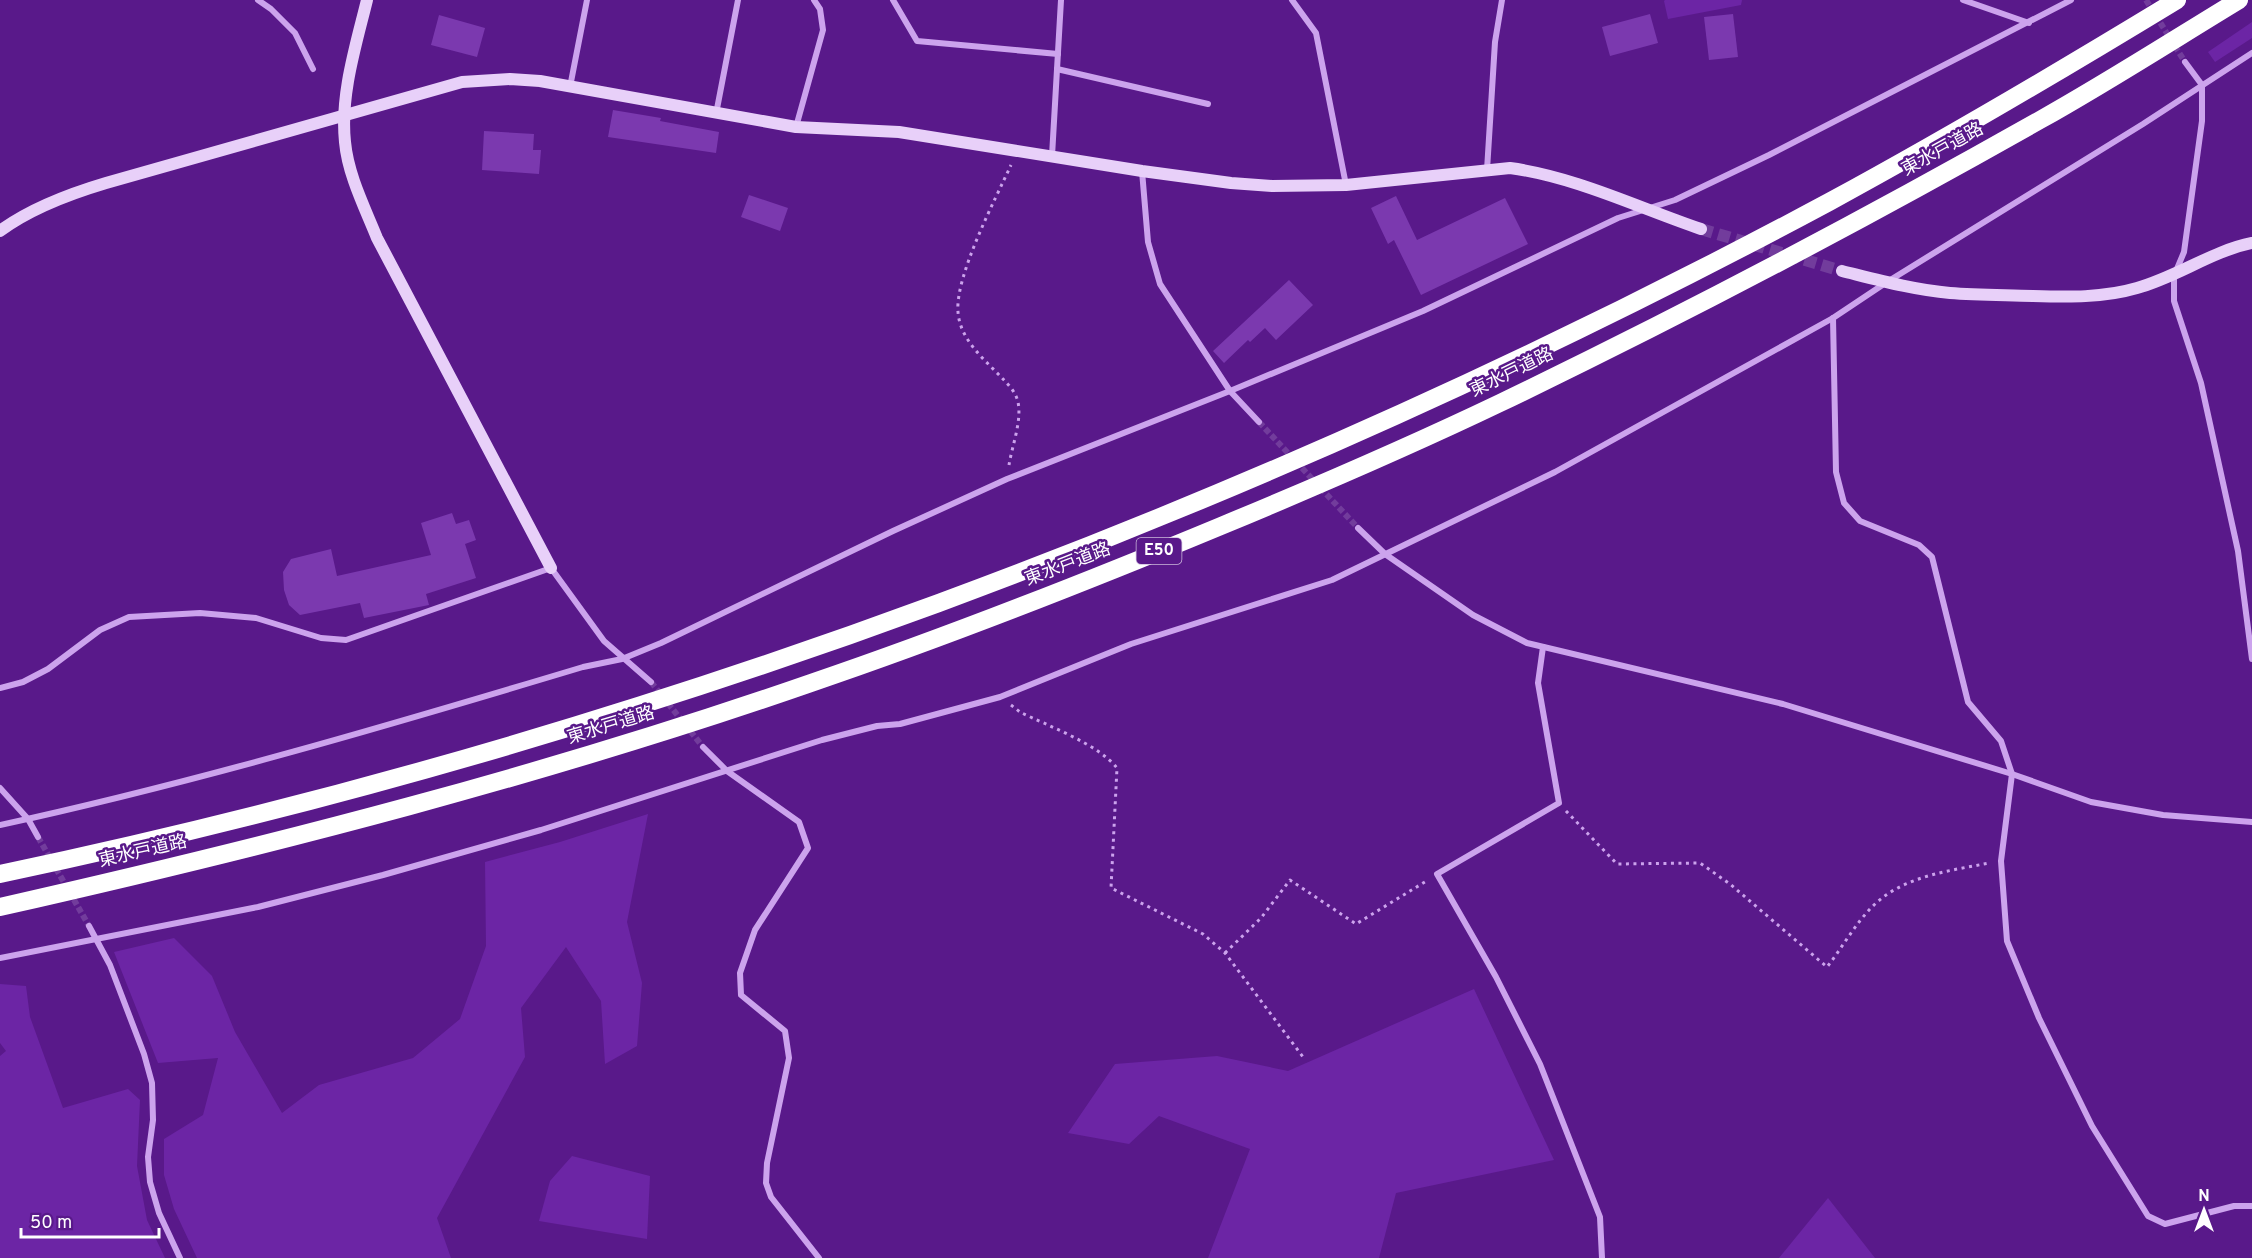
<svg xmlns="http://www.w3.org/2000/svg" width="2252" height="1258" font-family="Overpass,'Noto Sans JP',sans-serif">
<rect width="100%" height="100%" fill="#59198a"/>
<g fill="#6c25a5">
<polygon points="1665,0 1742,0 1741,5 1668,19 1664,1"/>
<polygon points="2252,22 2252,38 2215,62 2208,52"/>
<polygon points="648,814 627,922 642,983 637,1046 605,1064 601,1001 566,947 521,1008 525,1057 437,1218 451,1258 197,1258 174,1209 164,1175 164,1139 203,1115 218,1058 158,1063 114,952 174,938 212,976 235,1032 282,1113 319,1085 413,1058 460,1019 486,946 485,862 560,842"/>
<polygon points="0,984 26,986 30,1017 63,1108 128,1089 140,1100 137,1166 147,1220 165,1258 0,1258 0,1056 6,1051 0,1043"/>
<polygon points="1474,989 1554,1160 1396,1193 1379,1258 1208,1258 1250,1149 1159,1116 1129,1144 1068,1133 1115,1064 1217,1056 1288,1071"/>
<polygon points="572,1156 650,1176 647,1239 539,1221 550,1181"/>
<polygon points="1828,1198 1875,1258 1779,1258"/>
</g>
<g fill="#7b39af">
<polygon points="1650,14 1658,43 1610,56 1602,27"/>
<polygon points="1733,14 1738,57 1709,60 1704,17"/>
<polygon points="439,15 485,28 477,57 431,45"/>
<polygon points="613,110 661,118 660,121 719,132 716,153 608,137"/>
<polygon points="484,131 534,134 533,150 541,150 539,174 482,170"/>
<polygon points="749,195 788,208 780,231 741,217"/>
<polygon points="1396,196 1417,240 1505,198 1528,244 1421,295 1394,240 1388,244 1371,208"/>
<polygon points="1289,280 1313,305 1276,340 1265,328 1250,342 1248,340 1224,363 1213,351"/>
<polygon points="452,513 456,524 469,520 476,540 465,544 476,578 426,594 429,605 364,618 360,603 300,615 289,605 284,590 283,572 291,559 331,549 337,576 431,555 421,523"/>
</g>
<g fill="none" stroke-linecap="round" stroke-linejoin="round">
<g stroke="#723c9c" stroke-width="6" stroke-dasharray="6 3" stroke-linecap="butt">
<polyline points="2146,0 2185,62"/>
<polyline points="1259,422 1358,528"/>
<polyline points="651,682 703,747"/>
<polyline points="38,837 89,926"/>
</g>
<polyline stroke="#723c9c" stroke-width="12" stroke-dasharray="12 6" stroke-linecap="butt" points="1701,229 1842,271"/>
<g stroke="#cca3ed" stroke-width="3" stroke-dasharray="3 4.5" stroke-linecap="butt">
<path d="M1009 465C1012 446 1022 421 1018 402 1016 393 1009 385 1003 379 984 359 960 340 958 312 955 276 995 200 1011 165"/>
<path d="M1011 705 1020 712C1048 726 1098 744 1117 768L1111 888 1203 934 1225 953 1303 1057"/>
<path d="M1566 811 1617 864 1700 863 1730 884 1827 967C1842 948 1855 924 1872 907 1902 876 1949 871 1989 863"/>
<polyline points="1225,953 1261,918 1290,880 1356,924 1428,880"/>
</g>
<g stroke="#cca3ed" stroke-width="6">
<polyline points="258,0 271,9 295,33 313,69"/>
<polyline points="893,0 917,41 1058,54"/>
<polyline points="1292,0 1316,33 1346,185"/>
<polyline points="1963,0 2029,23"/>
<polyline points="2185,62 2202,85 2202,121 2184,252 2174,276 2174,301 2201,383 2238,551 2252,659"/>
<polyline points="1057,69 1208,104"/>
<polyline points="570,87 587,0"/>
<polyline points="716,114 738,0"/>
<polyline points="796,127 823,30 820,9 814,0"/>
<polyline points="1052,156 1061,0"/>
<polyline points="1487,170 1495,42 1502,0"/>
<polyline points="1142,171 1148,242 1160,284 1230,391 1259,422"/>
<polyline points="1833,318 1836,472 1844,503 1860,521 1919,545 1932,557 1968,702 2001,741 2012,774 2001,861 2007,941 2039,1018 2092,1126 2148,1216 2165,1224 2234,1206 2252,1206"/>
<polyline points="1358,528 1385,554 1473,615 1527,643 1783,704 2012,774 2091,802 2163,815 2252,822"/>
<polyline points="1543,647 1538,683 1559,803 1437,874 1496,977 1540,1064 1600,1217 1602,1258"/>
<polyline points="0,688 23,682 48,669 100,630 129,617 200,613 256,618 321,638 346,640 551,568 604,641 651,682"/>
<polyline points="703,747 727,771 799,822 808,848 755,930 740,973 741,995 785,1031 789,1058 767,1163 766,1183 771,1197 819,1258"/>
<polyline points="0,788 28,819 38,837"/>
<path d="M0 825C197 782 390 725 583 667L622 659 661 643 893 531 1007 479 1230 391 1423 311 1618 218 1675 200 1769 155 2071 0"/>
<polyline points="89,926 110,965 144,1054 152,1083 153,1120 148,1157 150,1182 159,1213 180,1258"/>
<polyline points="0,958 258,907 383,875 541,830 822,740 877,726 900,724 1000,697 1131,644 1332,580 1555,472 1833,318 1887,282 2143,124 2252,53"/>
</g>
<g stroke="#e8d0f9" stroke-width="12">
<path d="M367 0C356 45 340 95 345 142 348 175 365 208 377 238L551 568"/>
<path d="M0 231C31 208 69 194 106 183L462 82 510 79 540 81 796 127 899 132 1142 171 1231 183 1272 186 1346 185 1510 168C1576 177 1639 208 1701 229"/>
<path d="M1842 271C1878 280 1914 290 1950 293 1977 295 2005 295 2033 296 2068 297 2103 298 2137 288 2177 277 2212 251 2252 243"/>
</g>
<g stroke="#fff" stroke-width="18">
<path d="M0 874C638 740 1254 510 1829 202 1947 138 2062 70 2177 0"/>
<path d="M0 907C274 845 546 775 811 683 949 636 1086 582 1221 526 1315 487 1408 447 1500 403 1683 315 1863 220 2040 120 2108 82 2173 40 2239 0"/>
</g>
</g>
<g text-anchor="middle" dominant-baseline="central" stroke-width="5" stroke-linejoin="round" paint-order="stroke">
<rect fill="#59198a" stroke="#cdbadc" stroke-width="1.5" x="1136.5" y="538" width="45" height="26" rx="4.5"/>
<g font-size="16" font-weight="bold" fill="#fff">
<text x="1159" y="551">E50</text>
</g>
<g font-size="18" fill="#fff" stroke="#59198a">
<text transform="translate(1943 150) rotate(-29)">東水戸道路</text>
<text transform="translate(1512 373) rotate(-26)">東水戸道路</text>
<text transform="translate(1068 565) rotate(-21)">東水戸道路</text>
<text transform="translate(611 726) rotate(-17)">東水戸道路</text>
<text transform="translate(143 852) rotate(-13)">東水戸道路</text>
</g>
</g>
<g transform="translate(2204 1210)" stroke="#59198a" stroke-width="4.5" paint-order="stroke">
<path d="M0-4.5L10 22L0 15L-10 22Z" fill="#ffffff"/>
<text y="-9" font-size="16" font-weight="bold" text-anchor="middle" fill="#ffffff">N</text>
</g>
<path d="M21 1228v9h138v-9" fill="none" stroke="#ffffff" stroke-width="3"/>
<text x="30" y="1228" font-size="18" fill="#ffffff" stroke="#59198a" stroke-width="4.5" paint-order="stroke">50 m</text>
</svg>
